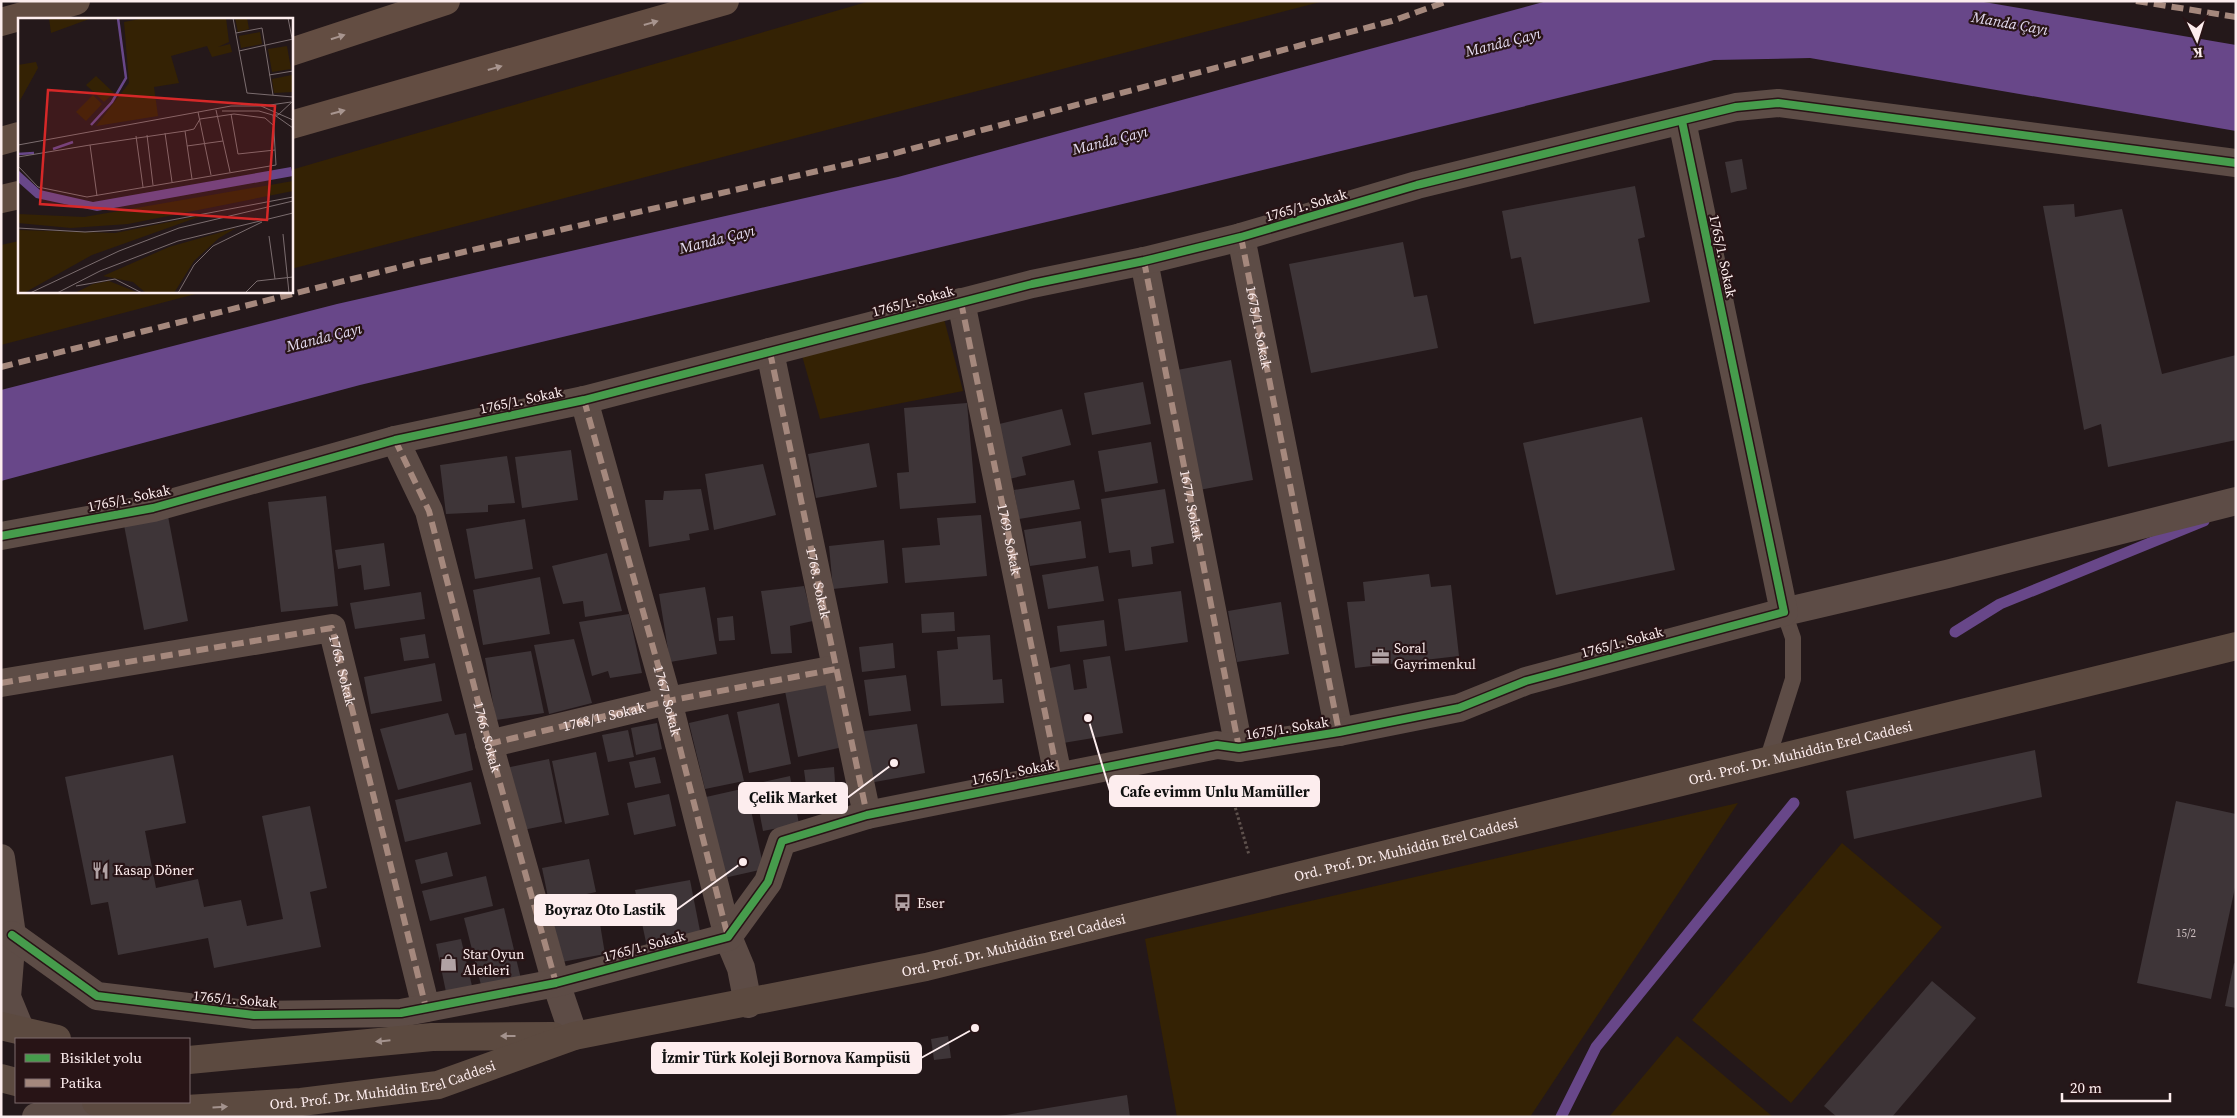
<svg xmlns="http://www.w3.org/2000/svg" width="2237" height="1118" font-family="'Source Serif 4',serif">
<rect width="100%" height="100%" fill="#24181a"/>
<g fill="#342204">
<polygon points="870,1 1324,1 291,269 291,170"/>
<polygon points="19,241 19,291 207,291 1,345 1,245"/>
<polygon points="944,319 963,391 820,419 801,352"/>
<polygon points="1738,803 1530,1117 1177,1117 1145,939"/>
<polygon points="1842,843 1942,927 1791,1103 1692,1020"/>
<polygon points="1677,1036 1773,1117 1609,1117"/>
</g>
<polygon fill="#684789" points="1547,1 1978,1 2236,45 2236,131 1810,58 1714,60 1169,193 360,385 1,481 1,390 337,304 898,177"/>
<g fill="none" stroke-linecap="round" stroke-linejoin="round">
<g stroke="#684789" stroke-width="11">
<polyline points="1955,632 2000,604 2204,521"/>
<polyline points="1561,1117 1596,1047 1794,803"/>
</g>
</g>
<g fill="#3e3538">
<polygon points="1742,159 1747,189 1731,193 1725,162"/>
<polygon points="1635,186 1645,237 1638,239 1650,302 1534,324 1521,257 1511,259 1502,211"/>
<polygon points="2074,204 2075,217 2122,209 2162,374 2236,355 2236,440 2108,467 2101,424 2084,430 2043,206"/>
<polygon points="1403,242 1414,297 1427,295 1438,348 1311,373 1289,264"/>
<polygon points="1231,360 1253,480 1199,490 1177,370"/>
<polygon points="1143,382 1151,424 1092,435 1084,393"/>
<polygon points="967,403 976,503 900,509 897,473 909,472 904,408"/>
<polygon points="1062,409 1071,445 1022,457 1026,475 1009,479 995,425"/>
<polygon points="1642,417 1675,570 1556,595 1523,443"/>
<polygon points="1151,442 1158,483 1105,492 1098,451"/>
<polygon points="869,443 877,487 816,498 808,454"/>
<polygon points="571,450 578,500 522,508 515,457"/>
<polygon points="507,456 515,503 488,505 488,512 446,514 440,465"/>
<polygon points="763,464 776,515 714,530 705,474"/>
<polygon points="1074,480 1080,509 1019,519 1014,490"/>
<polygon points="701,489 709,530 689,534 690,540 649,547 645,500 663,500 664,491"/>
<polygon points="1165,489 1174,543 1151,547 1153,564 1132,567 1130,550 1109,553 1101,499"/>
<polygon points="326,496 338,606 281,612 268,502"/>
<polygon points="981,515 987,576 905,583 902,548 940,545 937,518"/>
<polygon points="168,516 188,621 144,630 124,525"/>
<polygon points="525,519 533,569 475,579 466,529"/>
<polygon points="1081,521 1086,558 1030,566 1024,530"/>
<polygon points="884,540 888,583 833,589 829,546"/>
<polygon points="384,543 390,586 364,590 361,565 338,569 335,550"/>
<polygon points="607,553 622,611 585,617 583,601 563,604 552,566"/>
<polygon points="1098,566 1104,601 1048,609 1042,575"/>
<polygon points="1429,574 1431,587 1451,585 1459,656 1355,668 1347,602 1365,601 1363,582"/>
<polygon points="540,577 550,634 483,645 473,590"/>
<polygon points="804,586 813,621 790,626 792,653 771,654 761,591"/>
<polygon points="705,587 717,654 670,662 659,594"/>
<polygon points="1181,591 1188,642 1125,651 1118,599"/>
<polygon points="421,592 425,619 355,629 350,603"/>
<polygon points="1281,602 1289,654 1237,662 1228,611"/>
<polygon points="954,612 955,631 922,633 921,614"/>
<polygon points="629,614 642,673 610,678 608,671 592,676 579,622"/>
<polygon points="733,616 735,640 719,641 717,618"/>
<polygon points="1104,620 1107,646 1060,652 1057,626"/>
<polygon points="425,634 429,658 404,661 400,638"/>
<polygon points="990,635 993,680 1002,679 1004,703 941,706 937,651 958,649 957,637"/>
<polygon points="574,639 592,703 549,714 534,645"/>
<polygon points="893,643 895,668 862,672 859,647"/>
<polygon points="531,651 544,713 496,720 485,658"/>
<polygon points="1110,656 1123,733 1063,743 1050,668 1070,664 1074,690 1087,688 1083,660"/>
<polygon points="435,663 442,701 371,714 364,677"/>
<polygon points="906,675 911,711 869,716 864,680"/>
<polygon points="829,682 843,747 798,757 785,691"/>
<polygon points="779,703 791,764 749,773 737,712"/>
<polygon points="448,713 455,735 466,733 473,770 398,790 380,729"/>
<polygon points="728,714 744,781 705,789 689,723"/>
<polygon points="657,723 662,749 636,755 631,728"/>
<polygon points="917,724 925,773 869,783 858,732"/>
<polygon points="628,730 634,757 608,762 602,735"/>
<polygon points="2035,750 2042,797 1854,839 1846,791"/>
<polygon points="596,752 609,815 565,824 552,761"/>
<polygon points="173,755 186,823 145,831 156,888 198,879 204,907 241,900 247,926 283,919 262,816 310,806 327,888 310,892 321,947 214,968 208,938 118,955 108,902 91,905 65,777"/>
<polygon points="655,757 661,783 635,788 629,762"/>
<polygon points="549,759 562,822 518,831 505,768"/>
<polygon points="834,767 835,782 806,785 804,770"/>
<polygon points="790,776 799,824 763,831 754,784"/>
<polygon points="471,782 481,824 405,842 395,800"/>
<polygon points="746,788 764,869 724,878 706,797"/>
<polygon points="843,791 846,813 824,816 821,794"/>
<polygon points="669,794 676,826 634,835 627,803"/>
<polygon points="2176,801 2236,814 2236,883 2211,999 2137,983"/>
<polygon points="447,852 453,876 421,884 415,860"/>
<polygon points="589,859 596,892 549,902 542,868"/>
<polygon points="486,876 493,906 430,921 422,891"/>
<polygon points="690,880 701,936 647,947 635,890"/>
<polygon points="597,906 605,954 556,963 548,915"/>
<polygon points="504,908 521,979 482,989 464,918"/>
<polygon points="461,939 472,986 446,992 436,944"/>
<polygon points="2234,963 2236,964 2236,1008 2225,1006"/>
<polygon points="1932,981 1976,1018 1892,1117 1837,1117 1824,1106"/>
<polygon points="948,1036 951,1058 934,1060 931,1039"/>
<polygon points="1127,1095 1130,1117 1000,1117 1000,1116"/>
</g>
<g fill="none" stroke-linecap="round" stroke-linejoin="round">
<polyline stroke="#5e514d" stroke-width="3" stroke-dasharray="2.5 2.5" stroke-linecap="butt" points="1227,779 1249,855"/>
<polyline stroke="#5d4c46" stroke-width="16" points="1767,761 1793,679 1793,638 1784,612"/>
<g stroke="#5d4c46" stroke-width="28">
<path id="s1" d="M1241 237 1339 732"/>
<polyline points="1144,261 1239,748"/>
<path id="s2" d="M961 302 1058 776"/>
<polyline points="770,352 867,815"/>
<polyline points="584,400 668,701 728,937 741,968 748,1004"/>
<polyline points="395,440 429,511 489,744 556,983 574,1036"/>
<polyline points="1,536 153,508 395,440 584,400 1032,284 1144,261 1241,237 1417,185 1736,107 1778,103 2236,163"/>
<polyline points="1784,612 1947,574 2236,501"/>
<path id="s3" d="M1 683 332 628 426 1008"/>
<path id="s4" d="M489 744 668 701 836 669"/>
<polyline points="1,858 12,935 7,997 21,1031"/>
<polyline points="12,935 97,996 254,1015 401,1013 556,983 728,937 768,882 782,841 867,815 1217,745 1239,748 1339,732 1459,708 1526,681 1784,612 1682,121"/>
</g>
<polyline stroke="#5d4c46" stroke-width="28" points="36,1117 49,1114 127,1112"/>
<g stroke="#5c4a40" stroke-width="28">
<polyline points="1,1026 57,1039"/>
<polyline points="189,1060 432,1037 553,1036"/>
<polyline points="1,1078 16,1082"/>
<path id="s5" d="M96 1102 136 1112 301 1102 438 1085 574 1036 926 967 2236 646"/>
</g>
<g stroke="#634d42" stroke-width="28">
<polyline points="1,22 76,1"/>
<polyline points="291,52 446,1"/>
<polyline points="291,125 725,1"/>
<polyline points="1,141 19,136"/>
<polyline points="1,199 19,195"/>
</g>
<g stroke="#a5887d" stroke-width="6" stroke-dasharray="12 6" stroke-linecap="butt">
<polyline points="2136,1 2236,17"/>
<polyline points="1241,237 1339,732"/>
<path id="s6" d="M1144 261 1239 748"/>
<polyline points="961,302 1058,776"/>
<path id="s7" d="M770 352 867 815"/>
<polyline points="1,367 420,262 892,154 1392,21 1448,1"/>
<path id="s8" d="M584 400 668 701 728 937"/>
<path id="s9" d="M395 440 429 511 489 744 556 983"/>
<polyline points="1,683 332,628 426,1008"/>
<polyline points="489,744 668,701 836,669"/>
</g>
<defs>
<g id="cycleway">
<polyline points="1,536 153,508 395,440 584,400 1032,284 1144,261 1241,237 1417,185 1736,107 1778,103 2236,163"/>
<polyline points="12,935 97,996 254,1015 401,1013 556,983 728,937 768,882 782,841 867,815 1217,745 1239,748 1339,732 1459,708 1526,681 1784,612 1682,121"/>
</g>
</defs>
<use href="#cycleway" stroke="#281416" stroke-width="11"/>
<use href="#cycleway" stroke="#469c4c" stroke-width="8"/>
</g>
<defs><path id="oneway-solid" d="M-6-.8H1V-3.2L6.5 0L1 3.2V.8H-6Z" transform="scale(1.25)"/></defs>
<g fill="#a8958f">
<use href="#oneway-solid" transform="translate(651 23) rotate(-16)"/>
<use href="#oneway-solid" transform="translate(338 37) rotate(-18)"/>
<use href="#oneway-solid" transform="translate(495 68) rotate(-16)"/>
<use href="#oneway-solid" transform="translate(338 112) rotate(-15)"/>
</g>
<g fill="#a4938e">
<use href="#oneway-solid" transform="translate(508 1036) rotate(180)"/>
<use href="#oneway-solid" transform="translate(383 1041) rotate(174)"/>
<use href="#oneway-solid" transform="translate(220 1107) rotate(-3)"/>
</g>
<defs>
<symbol id="office-bare" viewBox="-9 -9 18 18"><path d="M-6-3h4V-5.5h4V-3h4V5H-6ZM-1-4.5V-3h2v-1.5ZM-6 0V1H6V0Z" fill="#b1a2a4" stroke="#281416" stroke-width="2.5" paint-order="stroke"/></symbol>
<symbol id="restaurant-bare" viewBox="-9 -9 18 18"><path d="M-5-6h1v4h1v-4h1v4h1v-4h1v5L-1.5 .5V6h-2V.5L-5-1ZM5-6V6H3V1.5H1.5Q1.5-4 5-6Z" fill="#b1a2a4" stroke="#281416" stroke-width="2.5" paint-order="stroke"/></symbol>
<symbol id="bus-bare" viewBox="-9 -9 18 18"><path d="M-5-6H5V4H4V6H2V4H-2V6H-4V4H-5ZM-3.5-4V0h7V-4ZM-3.5 1.2v1.5H-2V1.2ZM2 1.2v1.5H3.5V1.2Z" fill="#b1a2a4" stroke="#281416" stroke-width="2.5" paint-order="stroke"/></symbol>
<symbol id="shop-bare" viewBox="-9 -9 18 18"><path d="M-5-2.5h2.3a2.7 3.5 0 0 1 5.4 0H5L5.5 6h-11ZM-1.5-2.5h3a1.5 2.3 0 0 0-3 0Z" fill="#b1a2a4" stroke="#281416" stroke-width="2.5" paint-order="stroke"/></symbol>
</defs>
<g fill-rule="evenodd">
<use href="#office-bare" x="1368" y="644" width="25" height="25"/>
<use href="#restaurant-bare" x="88" y="858" width="25" height="25"/>
<use href="#bus-bare" x="890" y="890" width="25" height="25"/>
<use href="#shop-bare" x="436" y="950" width="25" height="25"/>
</g>
<g text-anchor="middle" dominant-baseline="central" stroke-width="4.5" stroke-linejoin="round" paint-order="stroke">
<g font-size="11" fill="#cdbfc0">
<text x="2186" y="933">15/2</text>
</g>
<g font-size="14" fill="#fdedee" stroke="#281416">
<text transform="translate(1306 205) rotate(-16)">1765/1. Sokak</text>
<text transform="translate(1723 256) rotate(78)">1765/1. Sokak</text>
<text transform="translate(913 301) rotate(-15)">1765/1. Sokak</text>
<text stroke="none"><textPath href="#s1" startOffset="92">1675/1. Sokak</textPath></text>
<text transform="translate(521 400) rotate(-12)">1765/1. Sokak</text>
<text transform="translate(129 498) rotate(-12)">1765/1. Sokak</text>
<text stroke="none"><textPath href="#s6" startOffset="249">1677. Sokak</textPath></text>
<text stroke="none"><textPath href="#s2" startOffset="242">1769. Sokak</textPath></text>
<text stroke="none"><textPath href="#s7" startOffset="236">1768. Sokak</textPath></text>
<text transform="translate(1622 642) rotate(-15)">1765/1. Sokak</text>
<text stroke="none"><textPath href="#s3" startOffset="379">1765. Sokak</textPath></text>
<text stroke="none"><textPath href="#s8" startOffset="312">1767. Sokak</textPath></text>
<text stroke="none"><textPath href="#s4" startOffset="118">1768/1. Sokak</textPath></text>
<text transform="translate(1287 728) rotate(-9)">1675/1. Sokak</text>
<text stroke="none"><textPath href="#s9" startOffset="312">1766. Sokak</textPath></text>
<text stroke="none"><textPath href="#s5" startOffset="1748">Ord. Prof. Dr. Muhiddin Erel Caddesi</textPath></text>
<text transform="translate(1013 772) rotate(-11)">1765/1. Sokak</text>
<text stroke="none"><textPath href="#s5" startOffset="1342">Ord. Prof. Dr. Muhiddin Erel Caddesi</textPath></text>
<text stroke="none"><textPath href="#s5" startOffset="938">Ord. Prof. Dr. Muhiddin Erel Caddesi</textPath></text>
<text transform="translate(644 946) rotate(-15)">1765/1. Sokak</text>
<text transform="translate(235 999) rotate(5)">1765/1. Sokak</text>
<text stroke="none"><textPath href="#s5" startOffset="290">Ord. Prof. Dr. Muhiddin Erel Caddesi</textPath></text>
</g>
<g font-size="14" fill="#fdedee" stroke="#281416" text-anchor="start">
<text x="1394" y="648">Soral<tspan x="1394" dy="16">Gayrimenkul</tspan></text>
<text x="114" y="870">Kasap Döner</text>
<text x="917" y="903">Eser</text>
<text x="463" y="954">Star Oyun<tspan x="463" dy="16">Aletleri</tspan></text>
</g>
<g font-size="15" font-style="italic" fill="#e4dbf0" stroke="#281416">
<text transform="translate(2010 23) rotate(10)">Manda Çayı</text>
<text transform="translate(1503 42) rotate(-14)">Manda Çayı</text>
<text transform="translate(1110 140) rotate(-14)">Manda Çayı</text>
<text transform="translate(717 239) rotate(-14)">Manda Çayı</text>
<text transform="translate(324 337) rotate(-14)">Manda Çayı</text>
</g>
</g>
<g transform="translate(18 18)">
<rect width="275" height="275" fill="#24181a"/>
<path d="M31 0H74L33 15ZM127 0H208L211 24 200 29 212 26 214 34 194 39 189 28 153 38 161 65 136 69 140 98 78 108 111 65 106 4ZM217 0H229L231 11 220 14ZM242 14 244 26 223 30 221 18ZM269 28 273 51 254 54 250 31ZM18 44 20 50 0 86V47ZM274 57 275 74 256 75 254 61ZM78 58 96 75 86 84 68 67ZM75 77 84 86 68 103 58 94ZM275 163V173L110 206 53 210 0 205V196L66 199ZM186 197 74 237 6 275H0V212L97 215ZM218 210 201 220 176 243 156 275H128L115 264 85 258 151 229ZM91 263 121 275H57L75 266Z" fill="#342204"/>
<path d="M273 149 275 158 79 193 18 180 0 164V152L22 172 75 184Z" fill="#684789"/>
<path fill="none" stroke="#684789" stroke-width="2.5" d="M73 107 94 84 108 60 100 0M35 131 55 124M0 136 16 135"/>
<path fill="none" stroke="#7b6d6f" stroke-width="1" d="M215 0 229 75 275 79M270 0 275 25M218 15 244 10 255 77M221 33 275 21M251 57 275 53M245 88 273 84M198 92 212 154M204 93H241L258 98 275 110M180 94 193 157M213 96 220 136 257 132M167 113 174 161M147 115 154 164M129 117 135 167M118 118 125 169M0 127 213 88H243L275 102M169 128 205 123M0 139 72 127M0 148 20 169 69 179 258 147 255 97H260L275 83M79 178 72 127 167 113 176 111 182 101 216 96 247 100 255 107M0 210 67 214 101 212 275 179M265 216 271 275M251 218 257 261M58 268 97 261 124 275M12 275 101 233 161 210 275 183M39 275 82 253 160 223 275 195M160 275 176 247 195 228 244 204M227 275 239 263 275 259"/>
<path fill="#d62828" fill-opacity="0.15" stroke="#d62828" stroke-width="2.5" d="M30 72 257 88 249 202 22 186Z"/>
<rect width="275" height="275" fill="none" stroke="#fdedee" stroke-width="2.5"/>
</g>
<path fill="none" stroke="#fdedee" stroke-width="2" d="M1088 718L1110 791M894 763L847 798M743 862L676 910M975 1028L921 1058"/>
<g fill="#fdedee" stroke="#281416" stroke-width="2">
<circle cx="1088" cy="718" r="5"/>
<circle cx="894" cy="763" r="5"/>
<circle cx="743" cy="862" r="5"/>
<circle cx="975" cy="1028" r="5"/>
</g>
<g fill="#fdedee" stroke="#fdedee" stroke-width="2">
<rect x="1110" y="776" width="209" height="30" rx="5"/>
<rect x="739" y="783" width="108" height="30" rx="5"/>
<rect x="535" y="895" width="141" height="30" rx="5"/>
<rect x="652" y="1043" width="269" height="30" rx="5"/>
</g>
<g font-size="15" text-anchor="middle" font-weight="bold" fill="#111">
<text x="1215" y="797">Cafe evimm Unlu Mamüller</text>
<text x="793" y="803">Çelik Market</text>
<text x="605" y="915">Boyraz Oto Lastik</text>
<text x="786" y="1063">İzmir Türk Koleji Bornova Kampüsü</text>
</g>
<rect width="2237" height="1118" fill="none" stroke="#fdedee" stroke-width="5"/>
<rect x="15" y="1038" width="175" height="65" fill="#281416" stroke="#7d6b6c"/>
<rect x="25" y="1054" width="25" height="8" fill="#469c4c" stroke="#7d6b6c"/>
<text x="60" y="1063" font-size="15" fill="#fdedee">Bisiklet yolu</text>
<rect x="25" y="1079" width="25" height="8" fill="#a5887d" stroke="#7d6b6c"/>
<text x="60" y="1088" font-size="15" fill="#fdedee">Patika</text>
<g transform="translate(2197 40) rotate(176)" stroke="#281416" stroke-width="4" paint-order="stroke">
<path d="M0-4L9 19L0 12L-9 19Z" fill="#fdedee"/>
<text y="-8" font-size="14" font-weight="bold" text-anchor="middle" fill="#fdedee">K</text>
</g>
<path d="M2062 1093v8h108v-8" fill="none" stroke="#fdedee" stroke-width="2.5"/>
<text x="2070" y="1093" font-size="15" fill="#fdedee" stroke="#281416" stroke-width="4" paint-order="stroke">20 m</text>
</svg>
